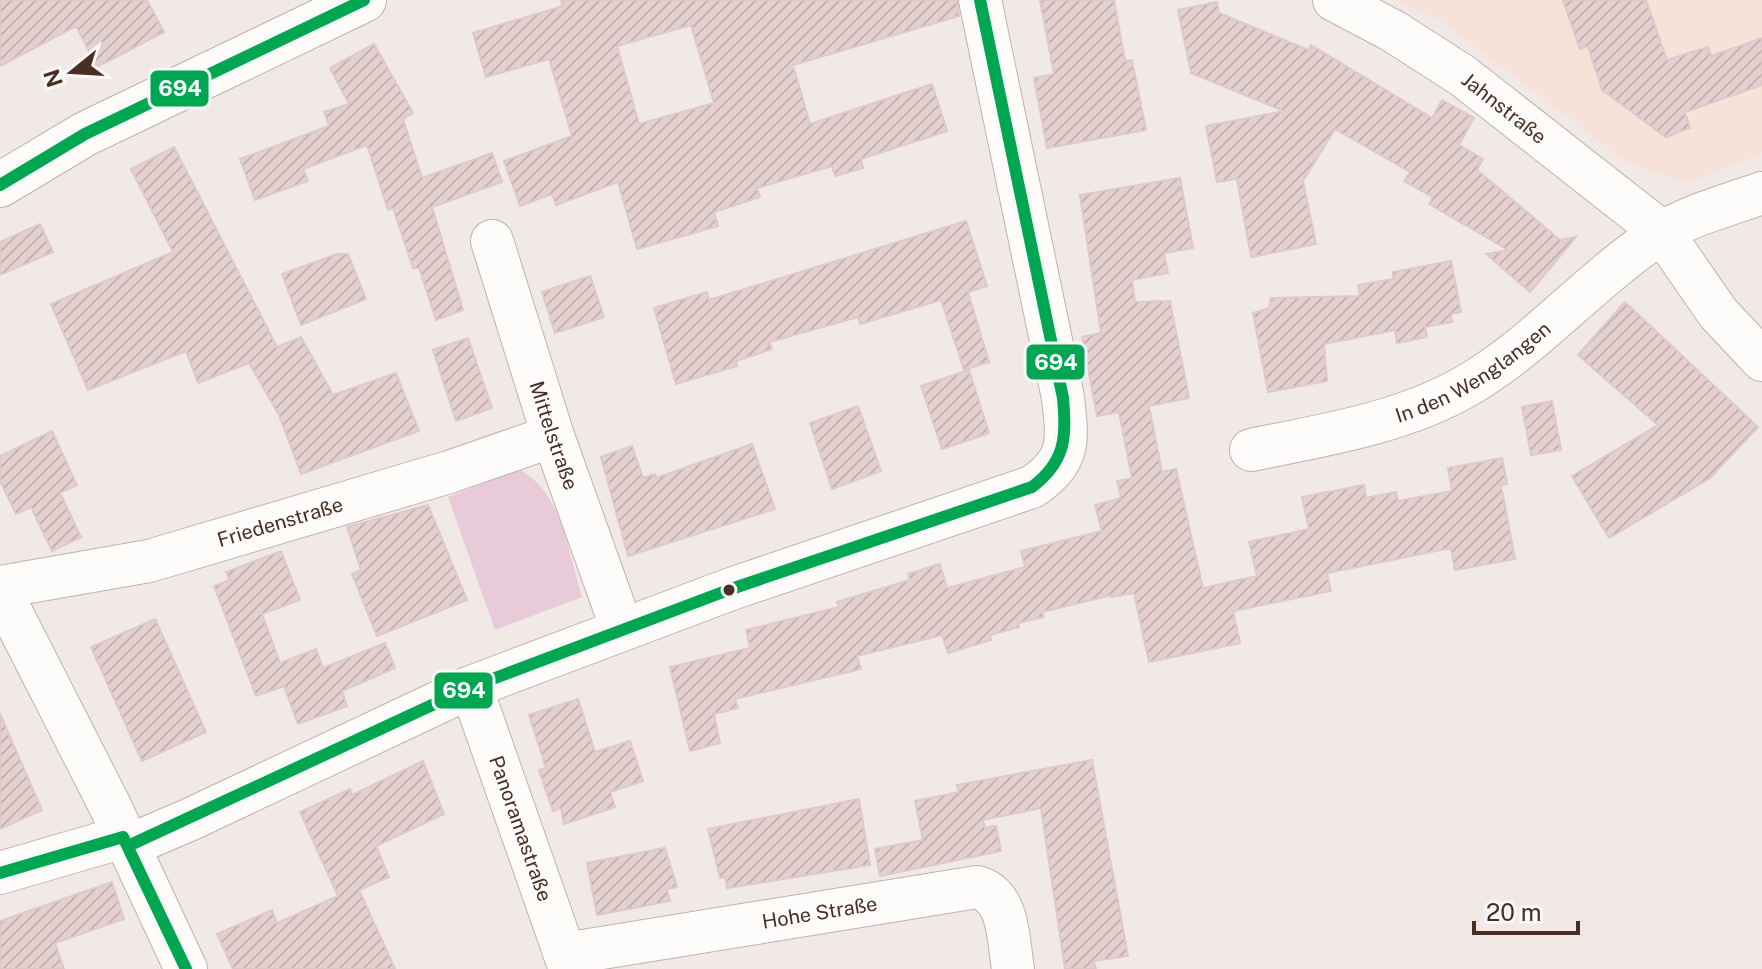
<svg xmlns="http://www.w3.org/2000/svg" width="1762" height="969" font-family="'Public Sans',sans-serif">
<defs>
<pattern id="building-hatch" width="6" height="6" patternUnits="userSpaceOnUse" patternTransform="scale(2)"><rect width="6" height="6" fill="#e4d0cf"/><path d="M-1 1l2-2M0 6l6-6M5 7l2-2" fill="none" stroke="#c5b3b2"/></pattern>
</defs>
<rect width="100%" height="100%" fill="#f1e9e6"/>
<polygon fill="#f7e2d9" points="1393,0 1762,0 1762,153 1687,183 1627,163 1441,21"/>
<path fill="#e8cad8" d="M520 470C563 493 568 553 582 597L495 630 448 497Z"/>
<g fill="url(#building-hatch)" stroke="#ddcac8" stroke-width="2" fill-rule="evenodd">
<polygon points="0,0 147,0 164,32 97,67 76,26 0,66"/>
<path d="M561 0H957L959 16 793 65 810 124 932 84 947 131 861 159 863 168 835 176 832 166 757 188 760 197 714 212 718 226 637 249 618 182 556 205 552 194 520 206 504 161 572 136 549 59 486 77 473 33 563 6ZM691 25 714 103 639 124 617 46Z"/>
<polygon points="1040,0 1114,0 1125,61 1132,60 1146,130 1047,148 1034,78 1054,74"/>
<polygon points="1563,0 1646,0 1667,60 1708,47 1711,56 1762,38 1762,85 1685,112 1690,128 1666,137 1602,90 1588,46 1580,49"/>
<polygon points="1217,2 1219,13 1308,50 1311,45 1432,118 1442,100 1474,118 1459,145 1483,159 1477,170 1560,240 1576,237 1530,292 1486,254 1508,250 1429,204 1433,197 1404,181 1410,172 1335,129 1303,181 1316,244 1251,257 1237,179 1217,182 1206,126 1284,111 1191,73 1178,10"/>
<polygon points="374,44 413,113 403,119 422,178 492,153 502,182 432,207 463,310 436,320 419,268 413,268 393,208 388,210 367,145 303,169 308,181 255,200 240,159 329,126 324,112 349,104 330,68"/>
<polygon points="174,147 277,347 301,337 333,395 396,373 419,431 301,474 279,415 249,363 198,383 186,351 88,390 51,304 173,252 131,169"/>
<polygon points="1180,178 1193,248 1164,253 1168,273 1132,280 1135,302 1170,301 1189,398 1149,406 1162,472 1176,469 1203,588 1257,576 1249,542 1309,529 1302,497 1364,485 1366,498 1396,492 1398,501 1452,491 1448,468 1502,458 1507,484 1501,485 1515,559 1455,570 1451,548 1327,573 1331,591 1233,611 1240,643 1149,662 1134,593 1112,597 1112,595 1042,612 1044,617 1018,623 1019,627 990,635 991,640 948,653 942,635 857,656 861,669 735,699 738,708 714,714 720,743 690,751 670,667 750,648 746,630 839,607 837,602 910,580 908,574 940,564 947,588 1025,567 1021,551 1102,531 1095,505 1121,498 1117,481 1132,478 1119,412 1097,416 1082,337 1101,333 1080,195"/>
<polygon points="966,221 987,286 968,292 989,362 964,370 941,300 860,324 858,317 769,342 772,349 736,361 737,366 676,384 654,308 707,292 709,300"/>
<polygon points="40,224 53,252 0,275 0,242"/>
<polygon points="337,254 348,254 366,299 301,325 282,274"/>
<polygon points="1451,261 1461,312 1451,314 1452,322 1425,327 1427,337 1397,343 1395,330 1324,344 1327,381 1268,392 1253,313 1269,308 1271,298 1360,296 1358,285 1393,279 1393,272"/>
<polygon points="590,276 604,317 555,333 542,292"/>
<polygon points="1625,302 1758,427 1710,478 1609,538 1572,476 1658,425 1578,355"/>
<polygon points="468,338 492,408 456,421 433,350"/>
<polygon points="969,370 989,433 942,449 921,386"/>
<polygon points="1552,401 1561,450 1531,455 1522,407"/>
<polygon points="858,406 881,471 832,489 810,423"/>
<polygon points="52,431 77,485 60,493 81,537 52,551 31,507 16,514 0,481 0,456"/>
<polygon points="752,444 775,509 628,556 601,457 632,446 643,478 655,474 656,478"/>
<polygon points="428,505 467,600 377,636 352,574 361,570 347,527"/>
<polygon points="281,551 300,600 262,614 280,663 316,649 323,668 385,643 395,668 342,691 347,706 298,724 284,686 256,696 214,586 230,580 226,572"/>
<polygon points="155,619 206,732 142,761 91,647"/>
<polygon points="578,699 595,752 630,741 643,781 610,792 615,807 564,824 561,808 553,811 539,770 546,768 529,715"/>
<polygon points="0,714 42,810 0,829"/>
<polygon points="1092,760 1128,956 1094,961 1096,969 1065,969 1041,808 983,820 985,828 996,826 1001,851 880,876 875,849 923,840 915,801 959,792 957,785"/>
<polygon points="423,761 444,814 376,846 389,877 359,890 395,969 233,969 217,934 272,910 277,923 338,896 300,812 350,789 352,795"/>
<polygon points="859,799 870,865 727,888 725,877 720,878 708,829"/>
<polygon points="665,848 677,887 667,889 670,901 597,915 587,863"/>
<polygon points="112,882 124,919 55,943 64,969 0,969 0,921"/>
</g>
<g fill="none" stroke-linecap="round" stroke-linejoin="round">
<defs>
<g id="minor">
<path id="s1" d="M1334 0 1393 31 1463 76 1662 232 1718 313 1762 360"/>
<path id="s2" d="M492 241 553 436 622 629"/>
<path id="s3" d="M1251 450C1324 435 1403 423 1468 385 1538 344 1591 279 1660 234 1689 215 1729 205 1762 193"/>
<path id="s4" d="M0 587 149 561 449 472 553 436"/>
<polyline points="0,590 110,806 186,969"/>
<path id="s5" d="M471 687 570 969"/>
<path d="M128 846 191 819 471 687 731 589 1032 487C1071 461 1068 441 1063 398L980 0"/>
<polyline points="0,873 123,837"/>
<path id="s6" d="M565 954 977 887C1010 896 1008 940 1013 969"/>
</g>
<polyline id="major" points="0,185 85,134 364,0"/>
</defs>
<use href="#minor" stroke="#c1b1ab" stroke-width="44"/>
<use href="#major" stroke="#c1b1ab" stroke-width="46"/>
<use href="#minor" stroke="#fdfcfb" stroke-width="42"/>
<use href="#major" stroke="#fdfcfb" stroke-width="44"/>
<defs>
<g id="bus-1">
<polyline points="0,185 85,134 364,0"/>
<path d="M128 846 471 687 731 589 1032 487C1065 462 1067 438 1063 398L980 0"/>
<polyline points="0,873 123,837 186,969"/>
</g>
</defs>
<use href="#bus-1" stroke="#f8f8f8" stroke-width="18"/>
<use href="#bus-1" stroke="#00a651" stroke-width="12"/>
</g>
<circle fill="#4a2e24" stroke="#f8f8f8" stroke-width="3" cx="729" cy="590" r="7"/>
<g text-anchor="middle" dominant-baseline="central" stroke-width="6" stroke-linejoin="round" paint-order="stroke">
<g font-size="20" fill="#4a2e24" stroke="#f8f8f8">
<text stroke="none"><textPath href="#s1" startOffset="202">Jahnstraße</textPath></text>
<text stroke="none"><textPath href="#s3" startOffset="238">In den Wenglangen</textPath></text>
<text stroke="none"><textPath href="#s2" startOffset="204">Mittelstraße</textPath></text>
<text stroke="none"><textPath href="#s4" startOffset="288">Friedenstraße</textPath></text>
<text stroke="none"><textPath href="#s5" startOffset="150">Panoramastraße</textPath></text>
<text stroke="none"><textPath href="#s6" startOffset="258">Hohe Straße</textPath></text>
</g>
</g>
<g stroke="#f8f8f8" stroke-width="3">
<rect x="149" y="69" width="61" height="39" rx="8" fill="#00a651"/>
<rect x="1025" y="343" width="61" height="38" rx="8" fill="#00a651"/>
<rect x="433" y="671" width="61" height="39" rx="8" fill="#00a651"/>
</g>
<g font-size="22" text-anchor="middle" font-weight="bold" fill="#fff">
<text x="180" y="96">694</text>
<text x="1056" y="370">694</text>
<text x="464" y="698">694</text>
</g>
<g transform="translate(72 72) rotate(252)" stroke="#f8f8f8" stroke-width="6" paint-order="stroke">
<path d="M0-6L14 30L0 20L-14 30Z" fill="#4a2e24"/>
<text y="-12" font-size="22" font-weight="bold" text-anchor="middle" fill="#4a2e24">N</text>
</g>
<path d="M1474 921v12h104v-12" fill="none" stroke="#4a2e24" stroke-width="4"/>
<text x="1486" y="921" font-size="24" fill="#4a2e24" stroke="#f8f8f8" stroke-width="6" paint-order="stroke">20 m</text>
</svg>
